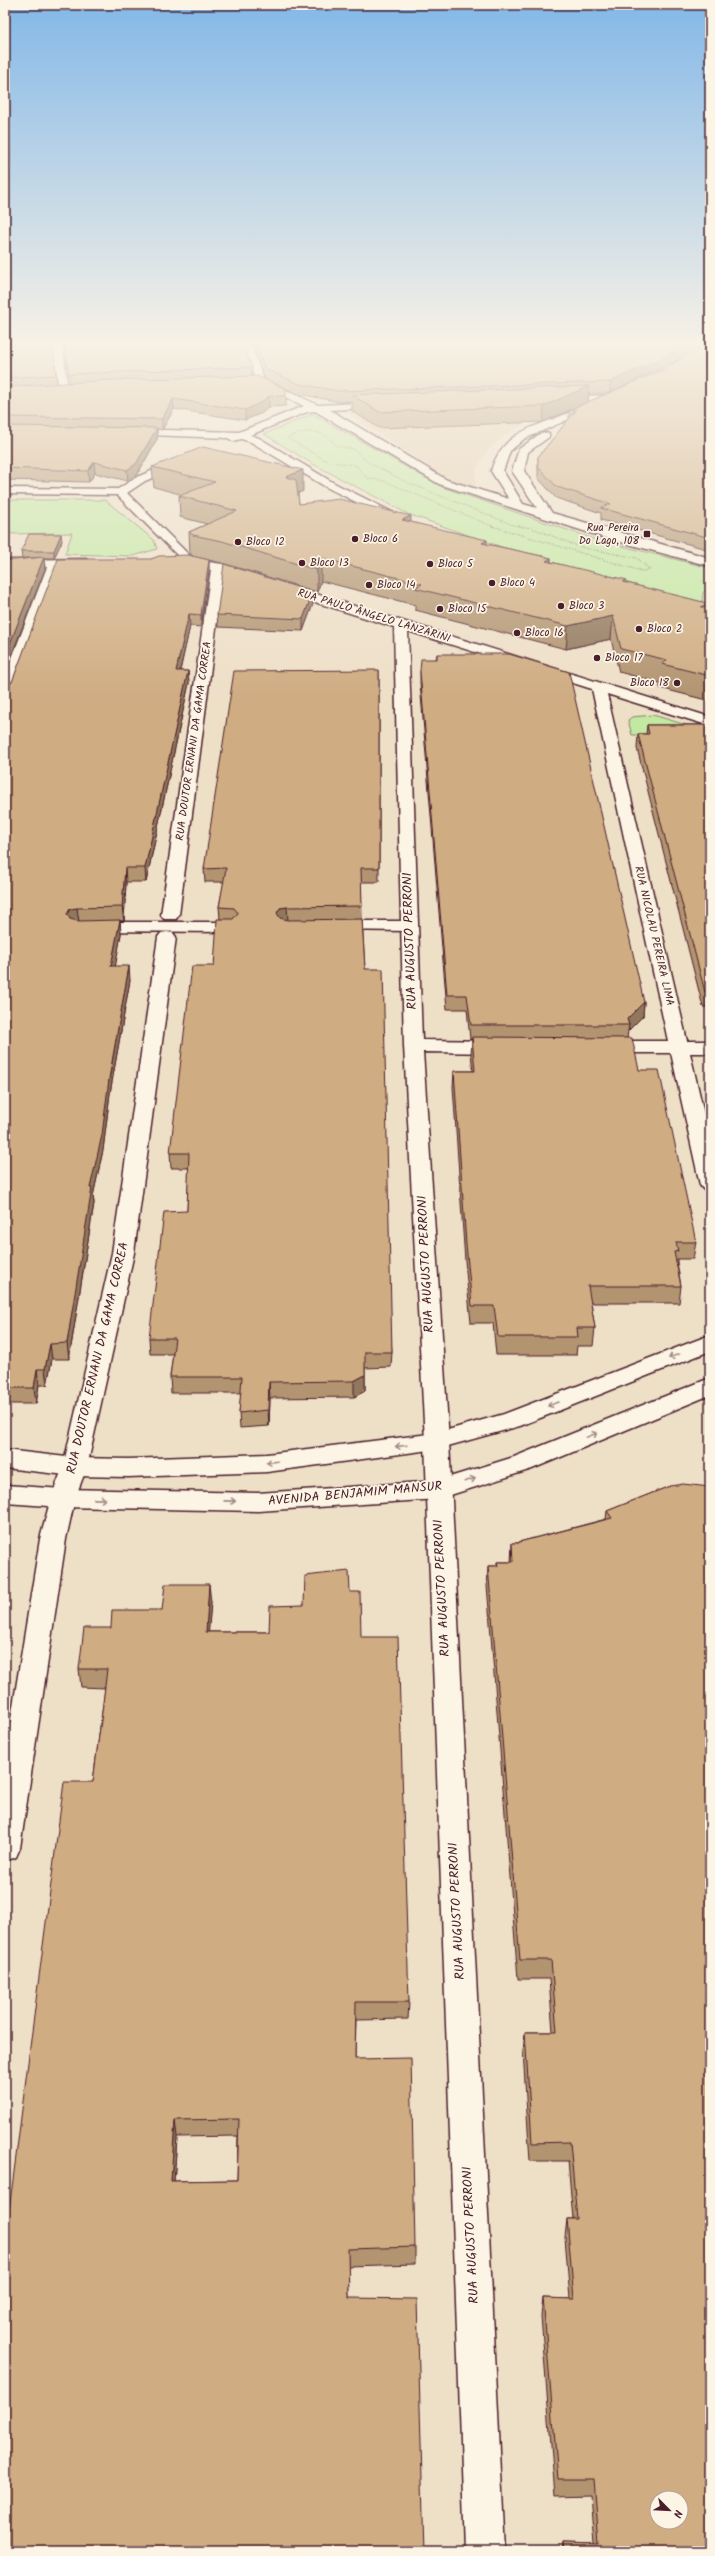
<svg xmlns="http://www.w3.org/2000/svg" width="715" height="2556" font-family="Kalam,sans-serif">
<rect width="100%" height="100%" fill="#eedfc7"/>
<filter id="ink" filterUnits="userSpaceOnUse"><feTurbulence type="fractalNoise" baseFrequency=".025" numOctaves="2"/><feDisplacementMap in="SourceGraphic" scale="8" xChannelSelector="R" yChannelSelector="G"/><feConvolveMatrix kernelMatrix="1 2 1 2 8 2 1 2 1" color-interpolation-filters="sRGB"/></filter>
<g filter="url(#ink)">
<polygon fill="#e5d0b2" points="358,409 533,420 505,435 490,448 479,463 475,474 476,486 469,488 456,485 350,415 350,411"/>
<g fill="#c3e8a2" stroke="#868466">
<polygon points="313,414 442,487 594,539 710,568 710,585 703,593 702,604 516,552 408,514 311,463 264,434"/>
<polygon points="5,500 105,500 154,540 157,549 133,556 65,554 72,533 5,534"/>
<polygon points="653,715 710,732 710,735 632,735 628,720 632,717"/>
</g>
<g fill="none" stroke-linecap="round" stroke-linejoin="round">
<defs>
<g id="pedestrian">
<polygon points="332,921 409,921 415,922 418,926 415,930 409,931 326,930 323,926 326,922"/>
<polygon points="91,922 228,922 234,923 237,927 234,931 228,932 85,931 82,927 85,923"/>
</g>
<g id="minor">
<polygon points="52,340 62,340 68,391 59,389"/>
<path d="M239 340H249L264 380 318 405 387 402 388 404 383 407 330 410 447 480 509 499 491 471C502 434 528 429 561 416 572 412 583 405 594 401L559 402 554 399 555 397 613 395V399L599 400 602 403 601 405 524 439 510 451 503 471 523 504 537 508 512 471 519 449 541 433H549V437L528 452 524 471 552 513 710 558V566L602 537 439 484 315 411 307 412 250 435 259 438 334 483 404 518V522H396L326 487 251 442 241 439 233 441 228 438 124 434 123 432 128 429 239 432 304 406 257 384Z"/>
<polygon points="180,459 185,462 184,464 145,481 127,493 194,560 222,564 255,575 257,578 251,582 223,574 179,915 176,919 164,919 161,915 211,570 176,565 174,562 180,558 117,495 5,494 5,488 118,489 137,477"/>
<polygon points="86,559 92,563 90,566 59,567 12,694 5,698 5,676 47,567 5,568 5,560"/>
<polygon points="284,584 710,717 710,726 607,694 687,1041 710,1041 710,1053 690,1053 710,1140 710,1191 703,1189 700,1185 671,1053 604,1053 597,1051 595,1047 597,1043 604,1041 668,1041 592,689 408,631 422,1040 502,1041 509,1043 511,1047 509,1051 502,1053 423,1052 449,1441 505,2551 465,2551 425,1441 404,1046 394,627 280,591 278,588"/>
<polygon points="167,932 173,933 176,937 134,1253 87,1467 75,1498 66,1539 20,1848 16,1857 5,1861 5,1756 40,1539 51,1498 63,1467 112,1253 158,937 161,933"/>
</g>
<g id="secondary">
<polygon points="710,1335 710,1351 520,1426 437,1449 267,1472 128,1477 75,1476 5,1468 5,1450 75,1458 128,1459 267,1454 437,1433 504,1414"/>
<polygon points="710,1378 710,1395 532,1469 438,1499 258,1511 63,1507 5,1503 5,1485 63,1489 258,1493 437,1481 514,1457"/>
</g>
</defs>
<use href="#pedestrian" stroke="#4a1f2b" stroke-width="3"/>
<use href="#minor" stroke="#4a1f2b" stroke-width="3"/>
<use href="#secondary" stroke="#4a1f2b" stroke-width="3"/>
<path stroke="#4a1f2b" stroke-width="1" stroke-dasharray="0.5 1.5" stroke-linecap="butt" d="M494 527 384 481 367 478 356 465 329 462 287 438C306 429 323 428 336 446L356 450 366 461 406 482 513 525 524 527"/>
<polyline stroke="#4a1f2b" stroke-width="1.5" stroke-dasharray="0.5 2" stroke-linecap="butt" points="492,526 641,571 650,570 637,558 580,547 532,528 518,526"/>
<use href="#pedestrian" fill="#fcf5e5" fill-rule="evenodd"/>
<use href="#minor" fill="#fcf5e5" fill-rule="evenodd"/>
<use href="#secondary" fill="#fcf5e5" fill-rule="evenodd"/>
</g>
<g fill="#b29470" stroke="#4a1f2b" fill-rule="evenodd">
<polygon points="5,340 52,340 57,384 70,383 64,340 241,340 252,367 252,376 286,396 286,406 269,407 262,413 245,420 174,409 162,430 157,429 157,439 137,475 128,481 95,473 89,482 7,480 5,482"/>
<polygon points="250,340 701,340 676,361 610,393 589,393 588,402 543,422 379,428 352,411 352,401 339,402 299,394 265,379"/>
<polygon points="710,340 710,550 601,520 601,513 556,498 538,478 538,457 569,419 569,410 667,368"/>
<polygon points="152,467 303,491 298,493 299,504 411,522 487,544 551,558 551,562 627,583 710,609 710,701 660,688 660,683 619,672 611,639 566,649 415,610 415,605 321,581 317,592 222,563 195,557 209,560 209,571 201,627 190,626 180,671 188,671 189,683 146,882 126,882 124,921 120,921 121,934 115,966 130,980 110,1093 103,1150 93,1196 94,1203 69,1359 52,1359 47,1385 39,1385 36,1404 5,1404 5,686 12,682 151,559 194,557 190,553 189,532 207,524 180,517 179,496 183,495 154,487"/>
<polygon points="62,541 54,558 44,558 45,569 5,672 5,560 14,560 37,558 22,558 21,551"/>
<polygon points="313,592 313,604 303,631 218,627 217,615"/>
<polygon points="437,654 644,1002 643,1016 628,1031 627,1038 639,1070 696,1242 693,1259 677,1259 677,1262 681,1286 679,1303 591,1303 595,1328 593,1346 577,1346 576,1355 496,1355 493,1323 471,1323 465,1261 453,1087 454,1071 473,1071 471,1054 472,1039 470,1039 467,1009 447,1009 420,683 420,671 436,659"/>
<polygon points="379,670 379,882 361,882 362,919 365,969 392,1352 391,1367 365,1368 365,1391 354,1397 270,1398 269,1426 240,1428 239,1413 241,1393 171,1393 170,1377 173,1354 150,1354 149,1338 187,1211 189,1168 171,1168 170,1153 214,966 220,919 219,907 224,882 205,882 204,869"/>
<polygon points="647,725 710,725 710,1007 703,1007 637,748 638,734 646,734"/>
<polygon points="670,1486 710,2551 562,2551 563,2543 595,2544 591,2495 555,2496 541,2316 543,2298 570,2299 565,2237 567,2219 573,2219 568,2161 530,2161 523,2051 525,2032 553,2032 549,1979 518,1979 487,1585 488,1566 497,1566 497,1562 511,1562 512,1543 519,1543 519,1542 606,1519 607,1511"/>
<path d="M350 1592 361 1637 409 2002 408 2019 356 2020 355 2059 415 2247V2264L348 2266 349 2298 5 2551 93 1782 102 1712 105 1688 81 1687 79 1669 111 1628 162 1610 211 1602 208 1632H269L304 1605ZM238 2136 237 2180 174 2181 177 2137Z"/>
</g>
<g fill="#91785b" stroke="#4a1f2b">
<polygon points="690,340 701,340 676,361 610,393 610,382"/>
<polygon points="589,386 588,402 543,422 544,406"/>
<polygon points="269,396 269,407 262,413 245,420 245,410"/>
<polygon points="173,399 174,409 162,430 162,419"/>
<polygon points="157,428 157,439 137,475 128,481 127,470"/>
<polygon points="94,462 95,473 89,482 88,471"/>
<polygon points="5,468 7,480 5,482"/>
<polygon points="303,470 303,491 287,498 286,477"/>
<polygon points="411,516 411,537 402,520"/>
<polygon points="61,534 62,541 54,558 54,551"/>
<polygon points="487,540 486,562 482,543"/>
<polygon points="44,557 45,569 5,672 5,656"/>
<polygon points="321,558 321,581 317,592 317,570"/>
<polygon points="551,558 549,581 546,561"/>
<polygon points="209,560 209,571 201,627 201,615"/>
<polygon points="313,592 313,604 303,631 303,619"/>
<polygon points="707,603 704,626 701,607"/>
<polygon points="189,614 190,626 177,683 176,671"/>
<polygon points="613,616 611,639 566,649 568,626"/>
<polygon points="188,671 189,683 146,882 145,868"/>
<polygon points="125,868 126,882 124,921 122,907"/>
<polygon points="287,907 288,921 278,927 277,913 280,908"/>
<polygon points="77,908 79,922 72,923 67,914 70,909"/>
<polygon points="120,920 121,934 113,980 111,966"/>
<polygon points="129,966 130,980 110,1093 103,1150 93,1196 94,1203 69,1359 67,1343 90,1188"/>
<polygon points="644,1002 643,1016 628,1031 629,1025 627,1019"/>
<polygon points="50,1344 52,1359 47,1385 45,1369"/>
<polygon points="37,1369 39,1385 36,1404 34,1388"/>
<polygon points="365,1375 365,1391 354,1397 354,1381"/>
<polygon points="269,1382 270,1398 269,1426 268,1410"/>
<polygon points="209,1584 211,1602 207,1651 206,1632"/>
<polygon points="175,2120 177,2137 173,2198 171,2181"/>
</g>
<g fill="#cfac82" stroke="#4a1f2b" fill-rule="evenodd">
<polygon points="5,340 52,340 56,375 5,378"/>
<polygon points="64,340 241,340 252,367 69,374"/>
<polygon points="253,340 690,340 677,351 610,382 338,391 299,384 265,369"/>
<polygon points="707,340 710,340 710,538 601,508 611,504 557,487 538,467 538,457 576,410 569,410 667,368 702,345"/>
<polygon points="257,376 286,389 286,396 269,396 262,402 245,410 173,399 162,419 5,417 5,387 111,380"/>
<polygon points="589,386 544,406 379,412 352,395"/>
<polygon points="5,426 157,428 136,464 127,470 94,462 88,471 5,468 5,469"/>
<polygon points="203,447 303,470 286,477 296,480 299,504 339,499 411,516 402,520 487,540 482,543 551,558 546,561 627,580 623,582 707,603 701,607 710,609 710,676 662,664 667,660 621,649 613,616 568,626 415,588 422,584 321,558 317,570 222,541 193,535 189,532 237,511 179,496 215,482 152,467"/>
<polygon points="29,534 61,534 54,551 21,551"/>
<polygon points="188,555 209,560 201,615 189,614 176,671 188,671 145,868 125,868 122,907 77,908 70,909 67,914 70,919 77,921 120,920 111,966 129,966 109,1079 102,1135 90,1188 92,1188 67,1343 50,1344 45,1369 37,1369 34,1388 5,1388 5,686 12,682 58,559 151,559 159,556"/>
<polygon points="44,557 5,656 5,560 14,560"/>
<polygon points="224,564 313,592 303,619 217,615"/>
<polygon points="437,654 509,654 569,672 644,1002 627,1019 629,1025 471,1025 467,995 447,995 420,671 421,659 437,659"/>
<polygon points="379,670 379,868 361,868 362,906 287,907 280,908 277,913 280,918 288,920 362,919 365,969 383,969 392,1352 365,1352 365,1375 354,1381 269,1382 268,1410 239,1413 242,1377 170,1377 175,1338 149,1338 164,1212 187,1211 189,1153 170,1153 192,966 214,966 217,919 233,919 238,913 234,908 219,907 226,868 204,869 234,671"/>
<polygon points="647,725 710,725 710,992 705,992 638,734 649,734"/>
<polygon points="472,1037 632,1038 639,1070 659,1070 696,1242 676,1242 678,1251 674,1252 681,1286 588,1286 595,1328 577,1328 578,1337 498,1337 494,1306 472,1306 466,1244 454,1071 475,1071"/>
<path d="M683 1484 710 1487V2551H564L563 2543 599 2544 594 2479H558L543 2298 574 2299 567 2219H577L570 2142 532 2143 525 2032H557L551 1960H520L488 1566H498L497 1562H513L512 1543H519V1542L612 1518 607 1511 670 1486ZM657 2498H681V2522H657Z"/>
<path d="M349 1571 350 1592H360L361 1637H398L409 2002H356L355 2059 411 2058 415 2247 348 2249 349 2298 417 2299 424 2551H5V2242L64 1782H93L102 1712 107 1669H79L84 1628H111L112 1610H162L165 1584H209L206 1632H269L270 1606 304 1605 305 1576ZM239 2119 237 2180 171 2181 175 2120Z"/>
</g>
<defs><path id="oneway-shaft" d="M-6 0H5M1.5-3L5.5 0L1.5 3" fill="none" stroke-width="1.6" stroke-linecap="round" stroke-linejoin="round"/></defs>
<g stroke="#a38a88">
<use href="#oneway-shaft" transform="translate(674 1356) rotate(158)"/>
<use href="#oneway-shaft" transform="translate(553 1404) rotate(158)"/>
<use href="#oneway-shaft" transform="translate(592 1435) rotate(-22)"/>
<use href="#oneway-shaft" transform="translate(401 1446) rotate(173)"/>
<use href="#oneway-shaft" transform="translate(272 1462) rotate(173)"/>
<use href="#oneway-shaft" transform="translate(470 1480) rotate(-17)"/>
<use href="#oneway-shaft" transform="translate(100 1499) rotate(1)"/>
<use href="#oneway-shaft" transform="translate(230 1501) rotate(1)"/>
</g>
</g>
<linearGradient id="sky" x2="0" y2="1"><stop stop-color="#83b8e8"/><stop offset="0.49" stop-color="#f7f1e6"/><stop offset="1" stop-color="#f7f1e6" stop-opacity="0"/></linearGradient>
<rect width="715" height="698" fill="url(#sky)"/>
<g fill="#4a1f2b" stroke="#fcf5e5" stroke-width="1.5">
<rect x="643" y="530" width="8" height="8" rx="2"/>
<circle cx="355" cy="539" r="4"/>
<circle cx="238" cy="542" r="4"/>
<circle cx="302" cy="563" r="4"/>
<circle cx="430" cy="564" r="4"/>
<circle cx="492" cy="583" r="4"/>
<circle cx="369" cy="585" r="4"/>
<circle cx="561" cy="606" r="4"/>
<circle cx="440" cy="609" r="4"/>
<circle cx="639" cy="629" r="4"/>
<circle cx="517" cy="633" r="4"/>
<circle cx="597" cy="658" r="4"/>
<circle cx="677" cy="683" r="4"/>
</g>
<g text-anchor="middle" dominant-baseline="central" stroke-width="3.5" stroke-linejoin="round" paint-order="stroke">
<g font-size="11" fill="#4a1f2b" stroke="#fcf5e5" text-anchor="start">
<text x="639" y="528" text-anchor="end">Rua Pereira<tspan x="639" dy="13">Do Lago, 108</tspan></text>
<text x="363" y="539">Bloco 6</text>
<text x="246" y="542">Bloco 12</text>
<text x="310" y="563">Bloco 13</text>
<text x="438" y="564">Bloco 5</text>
<text x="500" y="583">Bloco 4</text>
<text x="377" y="585">Bloco 14</text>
<text x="569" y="606">Bloco 3</text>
<text x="448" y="609">Bloco 15</text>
<text x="647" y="629">Bloco 2</text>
<text x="525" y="633">Bloco 16</text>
<text x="605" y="658">Bloco 17</text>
<text x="669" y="683" text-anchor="end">Bloco 18</text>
</g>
<g font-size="11" fill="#4a1f2b" stroke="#fcf5e5">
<text transform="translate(374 616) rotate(17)">RUA PAULO ÂNGELO LANZARINI</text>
<text transform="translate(194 741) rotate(-82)">RUA DOUTOR ERNANI DA GAMA CORREA</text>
<text transform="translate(654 936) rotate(77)">RUA NICOLAU PEREIRA LIMA</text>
</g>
<g font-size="13" fill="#4a1f2b" stroke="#fcf5e5">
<text transform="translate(410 941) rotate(-92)">RUA AUGUSTO PERRONI</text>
<text transform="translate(426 1264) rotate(-93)">RUA AUGUSTO PERRONI</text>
<text transform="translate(98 1358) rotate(-77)">RUA DOUTOR ERNANI DA GAMA CORREA</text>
<text transform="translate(355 1494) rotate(-5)">AVENIDA BENJAMIM MANSUR</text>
<text transform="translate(442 1588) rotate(-93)">RUA AUGUSTO PERRONI</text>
<text transform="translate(457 1911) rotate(-93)">RUA AUGUSTO PERRONI</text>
<text transform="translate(471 2235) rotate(-93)">RUA AUGUSTO PERRONI</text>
</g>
</g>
<rect width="715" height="2556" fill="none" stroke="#fcf5e5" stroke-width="20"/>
<rect x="10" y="10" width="695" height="2536" fill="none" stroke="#4a1f2b" stroke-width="1.5" filter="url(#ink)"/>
<g transform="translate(669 2510) rotate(114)"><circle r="19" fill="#fcf5e5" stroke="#b59f9b"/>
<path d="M0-3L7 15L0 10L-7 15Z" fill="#4a1f2b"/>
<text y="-6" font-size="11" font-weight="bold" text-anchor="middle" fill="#4a1f2b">N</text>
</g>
</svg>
